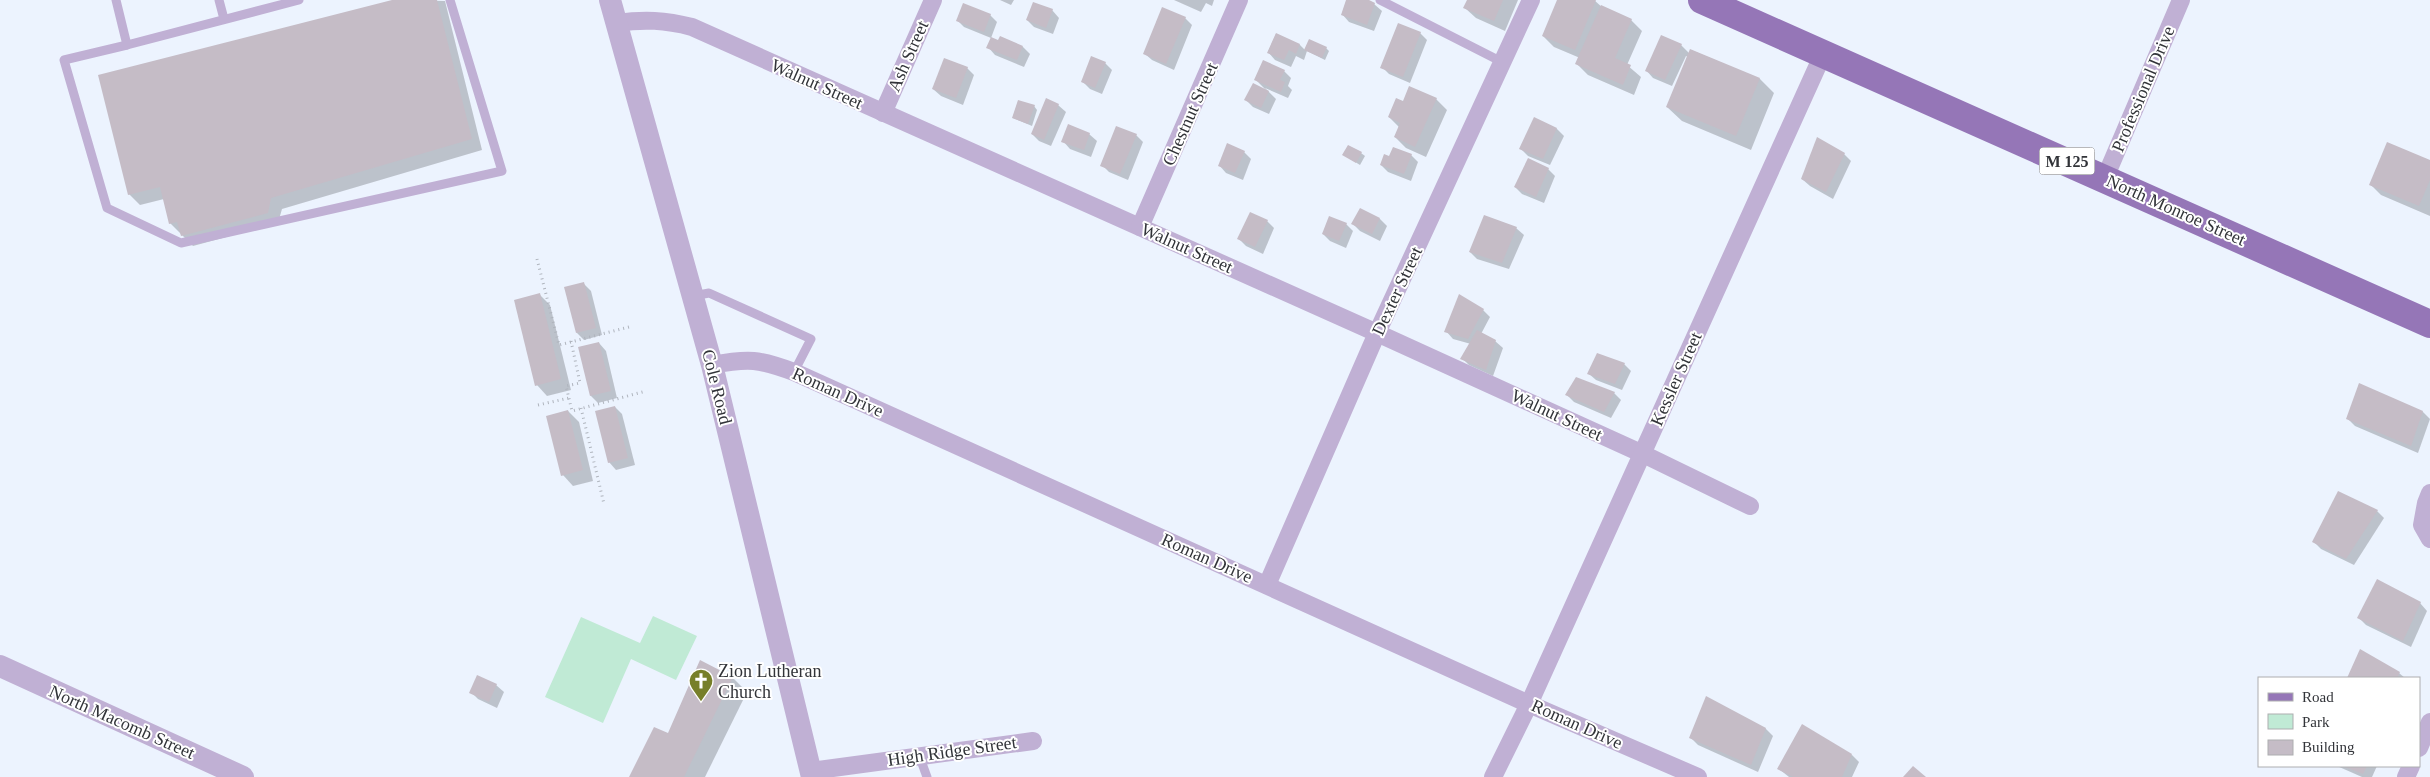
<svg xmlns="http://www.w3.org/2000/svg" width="2430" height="777" font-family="Georgia,serif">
<rect width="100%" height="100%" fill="#ecf3fe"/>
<polygon fill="#c0ead5" points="653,616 697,636 676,680 631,659 603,723 545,697 581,617 640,643"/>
<g fill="#0003">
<polygon points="397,0 445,1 482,150 282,209 278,223 193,246 170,223 164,199 140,205 129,194"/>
<polygon points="1000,0 1014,0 1011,5"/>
<polygon points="1174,0 1214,0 1212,6 1206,3 1201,12"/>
<polygon points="1348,0 1365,0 1374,4 1382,11 1374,31 1349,22 1342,14"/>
<polygon points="1468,0 1518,0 1505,31 1476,18 1465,8"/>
<polygon points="1558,0 1594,0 1603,8 1631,20 1642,31 1627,65 1641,77 1634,95 1588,75 1577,64 1580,58 1554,47 1543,36"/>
<polygon points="1052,10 1059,18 1053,34 1034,27 1027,20"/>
<polygon points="990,15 997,22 991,38 964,27 957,20"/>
<polygon points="1185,18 1192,25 1174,70 1152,60 1144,53"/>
<polygon points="1420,33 1427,40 1410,83 1389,74 1382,67"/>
<polygon points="1276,34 1300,45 1305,50 1326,48 1329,51 1325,60 1307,51 1304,60 1296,56 1291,67 1275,60 1268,52"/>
<polygon points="1681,45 1690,54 1691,50 1760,79 1774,93 1751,150 1682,121 1667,107 1688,57 1686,56 1672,86 1653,78 1646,70"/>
<polygon points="988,47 1023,47 1030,54 1024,67 995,55"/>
<polygon points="1105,63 1112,70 1102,94 1090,89 1083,82"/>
<polygon points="967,68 974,75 963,105 941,96 933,89"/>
<polygon points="1284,71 1291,78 1288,86 1292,90 1288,98 1265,88 1276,99 1269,114 1253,107 1246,100 1267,91 1256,80"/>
<polygon points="1436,99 1447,110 1426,157 1406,148 1395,137 1399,127 1389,117 1404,103"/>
<polygon points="1058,105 1066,112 1051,146 1039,141 1032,134"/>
<polygon points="1034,106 1037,110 1032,126 1013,118"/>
<polygon points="1535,119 1557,129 1564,136 1550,165 1528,156 1521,149"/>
<polygon points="1089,134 1097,141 1091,157 1070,149 1063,141"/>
<polygon points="1136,135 1143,142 1128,180 1109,172 1102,165"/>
<polygon points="1244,152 1251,159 1243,180 1226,173 1219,165"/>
<polygon points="1361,153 1365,156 1360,165 1344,155"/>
<polygon points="1844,154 1851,161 1833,199 1810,186 1802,179"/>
<polygon points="1411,155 1418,162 1411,181 1388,172 1381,165"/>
<polygon points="2430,161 2430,216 2381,195 2370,184"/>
<polygon points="1548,169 1555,176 1544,203 1522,194 1515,187"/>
<polygon points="1360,210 1380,219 1387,226 1380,241 1360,231 1353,224"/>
<polygon points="1267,221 1274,228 1263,254 1246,246 1239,239"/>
<polygon points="1346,224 1353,231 1346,248 1330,241 1323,234"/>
<polygon points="1516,228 1524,235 1509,269 1477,259 1470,252"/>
<polygon points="583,283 591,291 602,335 584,340 577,333"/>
<polygon points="539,294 550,305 571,390 547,396 537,385"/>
<polygon points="1483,310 1490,317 1481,334 1495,341 1503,348 1493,376 1469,365 1462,358 1471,344 1453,339 1446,331"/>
<polygon points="599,343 606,351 617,398 598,403 591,396"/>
<polygon points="1624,364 1631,371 1622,390 1596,380 1588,373"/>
<polygon points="1614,393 1621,400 1611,418 1574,402 1567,395"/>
<polygon points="615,407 622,414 635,465 616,470 609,462"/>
<polygon points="568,411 579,422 593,481 573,486 563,475"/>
<polygon points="2423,412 2430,419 2418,453 2355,426 2348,419"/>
<polygon points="2377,511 2384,518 2354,565 2321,549 2314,542"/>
<polygon points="2420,603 2427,611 2411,647 2366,625 2359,618"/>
<polygon points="2361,651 2399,673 2405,678 2348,678"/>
<polygon points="478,677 496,685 504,692 497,708 478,699 471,692"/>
<polygon points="733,678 747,692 705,777 631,777 669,735"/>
<polygon points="1707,698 1766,729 1773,736 1758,772 1698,745 1691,738"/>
<polygon points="1852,755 1859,762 1852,777 1789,777 1779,769"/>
<polygon points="2337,766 2377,766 2372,777 2362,777"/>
</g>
<g fill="#c5bcc6">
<polygon points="392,0 437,0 472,139 271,198 268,213 181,236 177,222 169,224 160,187 128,195 98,75"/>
<polygon points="1346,0 1369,0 1375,3 1367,25 1341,15"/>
<polygon points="1467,0 1503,0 1494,21 1463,8"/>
<polygon points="1557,0 1596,0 1575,50 1542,36"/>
<polygon points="1033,2 1053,9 1046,28 1026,20"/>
<polygon points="963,3 991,14 984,32 956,21"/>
<polygon points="1601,5 1632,19 1615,58 1631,65 1623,85 1575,64"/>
<polygon points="1162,7 1186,17 1166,64 1143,54"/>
<polygon points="1398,23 1421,32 1403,77 1380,68"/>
<polygon points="1276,33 1300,44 1296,54 1289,50 1284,60 1267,53"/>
<polygon points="1661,35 1682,44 1665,80 1645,71"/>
<polygon points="1000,36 1023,46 1017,60 986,48 991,37 998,40"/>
<polygon points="1309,39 1327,47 1322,58 1304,50"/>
<polygon points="1690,49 1760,78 1736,136 1666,107"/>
<polygon points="1091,56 1106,62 1095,88 1081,82"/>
<polygon points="944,58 968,67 956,98 932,89"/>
<polygon points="1263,60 1285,70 1280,80 1285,82 1281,92 1254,80"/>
<polygon points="1253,83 1269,91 1261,108 1244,100"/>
<polygon points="1409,86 1437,98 1415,147 1394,137 1400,123 1388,117 1396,98 1403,101"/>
<polygon points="1046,98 1059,104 1044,140 1031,134"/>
<polygon points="1018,100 1035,105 1028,124 1012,118"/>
<polygon points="1534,117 1557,128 1543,159 1519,149"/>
<polygon points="1068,124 1090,133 1084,150 1061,142"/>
<polygon points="1116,126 1137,134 1120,174 1100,166"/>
<polygon points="1817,137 1845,153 1826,192 1801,179"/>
<polygon points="2387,142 2430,160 2430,180 2419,206 2369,185"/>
<polygon points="1227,143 1245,151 1235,173 1218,166"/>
<polygon points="1348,145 1362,152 1356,163 1342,155"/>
<polygon points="1393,147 1412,154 1404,174 1380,165 1384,154 1389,156"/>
<polygon points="1528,158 1549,168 1536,197 1514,187"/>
<polygon points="1360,208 1380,218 1372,234 1351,224"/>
<polygon points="1250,212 1268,220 1255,247 1237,239"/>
<polygon points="1484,215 1517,227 1502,263 1469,252"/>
<polygon points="1329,216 1347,223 1339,241 1322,234"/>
<polygon points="584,282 596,328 576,333 564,287"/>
<polygon points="540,293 561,379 535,386 514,300"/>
<polygon points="1459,294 1484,309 1468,339 1444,332"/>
<polygon points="1477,330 1496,340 1486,370 1460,359"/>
<polygon points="599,342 611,391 590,396 578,347"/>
<polygon points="1597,353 1625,363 1615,384 1587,374"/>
<polygon points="1576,377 1615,392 1604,412 1565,395"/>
<polygon points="2359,383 2423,411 2411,446 2346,419"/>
<polygon points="615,406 628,458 608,463 595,411"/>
<polygon points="568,410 583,470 561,476 546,416"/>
<polygon points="2338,491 2378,510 2346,559 2312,542"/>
<polygon points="2377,579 2421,602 2403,641 2357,618"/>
<polygon points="2360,649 2400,672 2397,678 2347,678"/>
<polygon points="700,660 733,677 684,777 629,777 654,727 668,733"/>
<polygon points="477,675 497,684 489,702 469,693"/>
<polygon points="1706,696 1766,728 1751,765 1689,738"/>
<polygon points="1802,724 1852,754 1842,777 1793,777 1777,769"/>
<polygon points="1913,766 1926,777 1903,777"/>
<polygon points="2343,766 2367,766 2363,774"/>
</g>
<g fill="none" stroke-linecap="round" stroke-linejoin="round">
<g stroke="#afb4bd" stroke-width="3" stroke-dasharray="1 4" stroke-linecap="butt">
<polyline points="537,259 559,345 629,327"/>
<polyline points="571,341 580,383 566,386 572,411 646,391"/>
<polyline points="538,405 569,398"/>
<polyline points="581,408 604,504"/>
</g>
<g stroke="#c0b0d4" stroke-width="9">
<polyline points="116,0 127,45 299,0"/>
<polyline points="219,0 224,19"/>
<polyline points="1380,0 1502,62"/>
<polyline points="127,45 64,60 107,208 181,243 502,171 450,0"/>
<polyline points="693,296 709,293 811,339 794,372"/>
<polyline points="919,755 927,777"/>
</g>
<g stroke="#c0b0d4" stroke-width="18">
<path d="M617 23C644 19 665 20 692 27L1377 333 1643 454 1750 506"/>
<polyline points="883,113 933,0"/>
<polyline points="2105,178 2181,0"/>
<polyline points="1140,227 1239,0"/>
<path d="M712 365C749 358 759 359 794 372L1529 704 1698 777"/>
<polyline points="2430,493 2426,503 2422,525 2430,539"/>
<polyline points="1267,585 1377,333 1531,0"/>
<polyline points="2419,748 2430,722"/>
<polyline points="811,771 1033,741"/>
<polyline points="1493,777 1529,704 1823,54"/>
<polyline points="2406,777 2411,766"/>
</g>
<g stroke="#c0b0d4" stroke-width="22">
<polyline points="610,0 712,365 812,777"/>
<polyline points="0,666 243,777"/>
</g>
<polyline stroke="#9576b7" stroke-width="28" points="1702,0 2430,324"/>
</g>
<defs>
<symbol id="church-pin" viewBox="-11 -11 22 30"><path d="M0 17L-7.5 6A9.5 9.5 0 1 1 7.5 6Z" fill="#777f2a" stroke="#fff"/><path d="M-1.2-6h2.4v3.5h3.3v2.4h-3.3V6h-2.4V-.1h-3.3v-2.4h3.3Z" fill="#fff"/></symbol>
</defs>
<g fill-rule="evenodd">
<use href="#church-pin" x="687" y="667" width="28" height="38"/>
</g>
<g text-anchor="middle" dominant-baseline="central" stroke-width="4" stroke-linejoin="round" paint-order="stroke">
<rect fill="#fff" stroke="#707174" stroke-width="1" x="2039.5" y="147.5" width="55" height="27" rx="4"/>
<g font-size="16" font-weight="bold" fill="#323439">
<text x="2067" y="161">M 125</text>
</g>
<g font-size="18" fill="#323439" stroke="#fff">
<text transform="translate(908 56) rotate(-66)">Ash Street</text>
<text transform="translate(817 84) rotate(24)">Walnut Street</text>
<text transform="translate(2143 89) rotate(-67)">Professional Drive</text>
<text transform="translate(1190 114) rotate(-66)">Chestnut Street</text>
<text transform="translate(2176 210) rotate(24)">North Monroe Street</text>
<text transform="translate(1187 248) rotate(24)">Walnut Street</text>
<text transform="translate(1397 291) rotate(-65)">Dexter Street</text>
<text transform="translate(1676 379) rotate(-66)">Kessler Street</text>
<text transform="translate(717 387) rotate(76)">Cole Road</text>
<text transform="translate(838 392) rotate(24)">Roman Drive</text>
<text transform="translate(1557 415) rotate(25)">Walnut Street</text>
<text transform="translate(1207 558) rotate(24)">Roman Drive</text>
<text transform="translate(122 722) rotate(24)">North Macomb Street</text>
<text transform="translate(1577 724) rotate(24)">Roman Drive</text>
<text transform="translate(952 751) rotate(-8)">High Ridge Street</text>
</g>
<g font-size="18" fill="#323439" stroke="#fff" text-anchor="start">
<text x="718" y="671">Zion Lutheran<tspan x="718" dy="21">Church</tspan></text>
</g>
</g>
<rect x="2258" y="677" width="162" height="90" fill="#ffffff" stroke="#adaeb0"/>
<rect x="2268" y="693" width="25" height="8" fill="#9576b7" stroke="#adaeb0"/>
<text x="2302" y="702" font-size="15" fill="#323439">Road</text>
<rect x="2268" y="714" width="25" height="15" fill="#c0ead5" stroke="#adaeb0"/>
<text x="2302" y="727" font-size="15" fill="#323439">Park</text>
<rect x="2268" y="740" width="25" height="15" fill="#c5bcc6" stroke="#adaeb0"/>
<text x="2302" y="752" font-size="15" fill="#323439">Building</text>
</svg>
